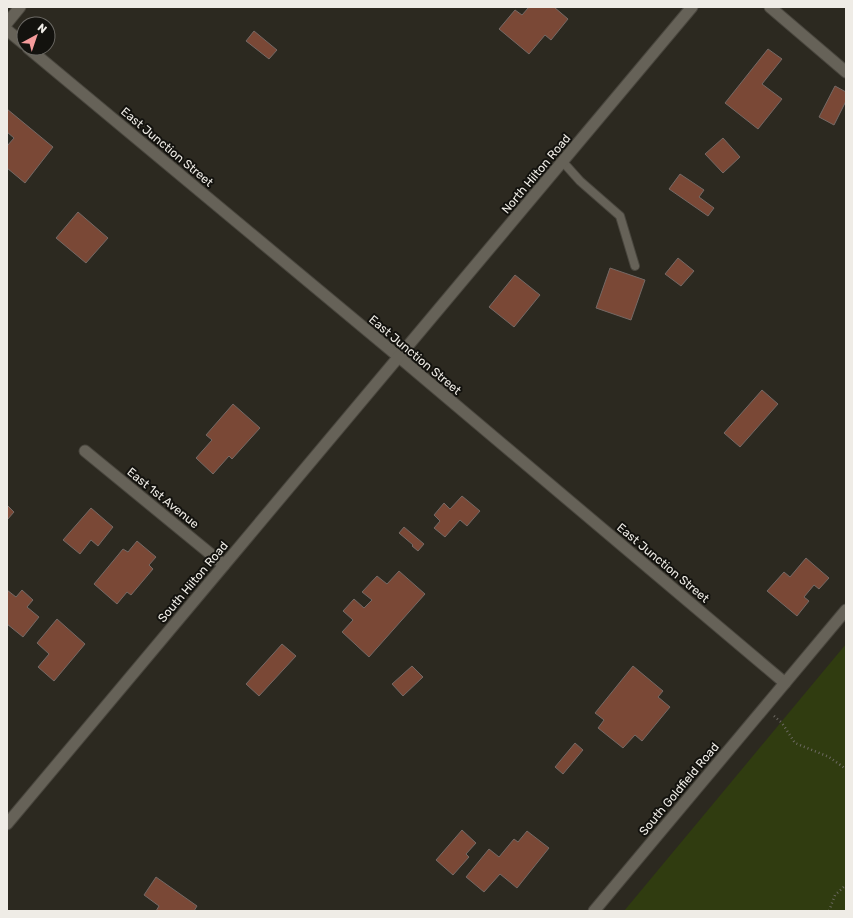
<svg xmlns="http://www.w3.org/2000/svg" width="853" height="918" font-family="Rubik,sans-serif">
<rect width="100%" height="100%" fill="#2c2920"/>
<polygon fill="#303c10" points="846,644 846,911 624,911"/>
<g fill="#7a4836" stroke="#756965">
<polygon points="529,7 554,7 568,19 551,40 545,35 529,54 499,29 515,10 522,15"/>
<polygon points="254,31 277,50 269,59 246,41"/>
<polygon points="768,49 782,59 762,84 782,99 758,129 725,103"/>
<polygon points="835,86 846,92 846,101 834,125 819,117"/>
<polygon points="7,109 53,147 25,183 7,168 7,146 14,138 7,132"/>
<polygon points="723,138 740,157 723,173 705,154"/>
<polygon points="680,174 704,190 699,197 714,208 708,216 669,189"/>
<polygon points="78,212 108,238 86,263 56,238"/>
<polygon points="678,258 694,271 681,286 665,274"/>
<polygon points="610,268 645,280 631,320 596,308"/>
<polygon points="515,275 540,295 514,327 489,307"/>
<polygon points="762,390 778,404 740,447 724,433"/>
<polygon points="233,404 260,428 232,459 229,456 213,474 196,458 212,440 206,435"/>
<polygon points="462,496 480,511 467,526 460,520 445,537 434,528 440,521 434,515 444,503 450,509"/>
<polygon points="7,505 14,512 7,520"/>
<polygon points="91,508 113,527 98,546 91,540 80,554 63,540"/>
<polygon points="404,527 424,544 418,551 412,546 413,545 399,533"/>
<polygon points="137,541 156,557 149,565 153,569 131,595 127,592 117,604 94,584 123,549 128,552"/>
<polygon points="806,558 829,578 819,589 814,585 804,597 809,601 797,616 767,591 784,572 790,577"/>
<polygon points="399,571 425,594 369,657 342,632 353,620 343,611 354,599 364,608 372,600 362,592 377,576 387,584"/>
<polygon points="7,590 16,597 22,590 33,600 27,607 39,617 23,637 7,624"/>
<polygon points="57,619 85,644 54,681 38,667 49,654 37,643"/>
<polygon points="282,644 296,656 259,696 246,684"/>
<polygon points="412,666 423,677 403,696 392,684"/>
<polygon points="633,666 663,691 658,697 670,707 642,741 635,735 623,748 598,728 604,720 595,713"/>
<polygon points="575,743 583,750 563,774 555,767"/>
<polygon points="462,830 476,843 466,854 469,857 453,875 436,860"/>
<polygon points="527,831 549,848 517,888 500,874 484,892 466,877 489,849 499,857 514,839 518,842"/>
<polygon points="156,877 197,906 194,911 156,911 159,906 144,895"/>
</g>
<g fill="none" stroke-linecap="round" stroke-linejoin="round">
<defs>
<polyline id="service" points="563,162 580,181 620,216 635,266"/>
<g id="minor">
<polyline points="770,7 846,72"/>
<polyline points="7,23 20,7"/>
<polyline points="7,30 24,44"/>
<polyline points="28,48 399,357 785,683"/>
<polyline points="85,451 224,565"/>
<polyline points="7,824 692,7"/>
</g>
<polyline id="secondary" points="594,911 846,610"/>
</defs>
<use href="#service" stroke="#49463e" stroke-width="10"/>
<use href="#minor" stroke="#49463e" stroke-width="13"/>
<use href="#secondary" stroke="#49463e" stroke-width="13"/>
<g stroke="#6d6a62" stroke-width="2.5" stroke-dasharray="1 3" stroke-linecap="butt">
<polyline points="774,716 782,723 795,743 829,757 846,769"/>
<polyline points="829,911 835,895 846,885"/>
</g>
<use href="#service" stroke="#666258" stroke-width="8"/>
<use href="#minor" stroke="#666258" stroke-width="11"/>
<use href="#secondary" stroke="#666258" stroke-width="11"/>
</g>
<g text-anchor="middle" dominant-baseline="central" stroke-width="4" stroke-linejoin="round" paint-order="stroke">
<g font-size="12" fill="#efece6" stroke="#13120e">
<text transform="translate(167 147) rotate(40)">East Junction Street</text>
<text transform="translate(536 174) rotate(-50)">North Hilton Road</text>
<text transform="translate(415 355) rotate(40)">East Junction Street</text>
<text transform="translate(163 498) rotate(39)">East 1st Avenue</text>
<text transform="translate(663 563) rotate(40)">East Junction Street</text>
<text transform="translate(193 582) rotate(-50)">South Hilton Road</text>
<text transform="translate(679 789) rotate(-50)">South Goldfield Road</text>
</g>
</g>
<rect width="853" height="918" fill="none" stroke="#efece6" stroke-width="16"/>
<g transform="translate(36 36) rotate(40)"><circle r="19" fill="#13120e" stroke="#6b6964"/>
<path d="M0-3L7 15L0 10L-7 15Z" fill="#f59b9b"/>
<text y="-6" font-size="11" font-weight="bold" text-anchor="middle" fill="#efece6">N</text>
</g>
</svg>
